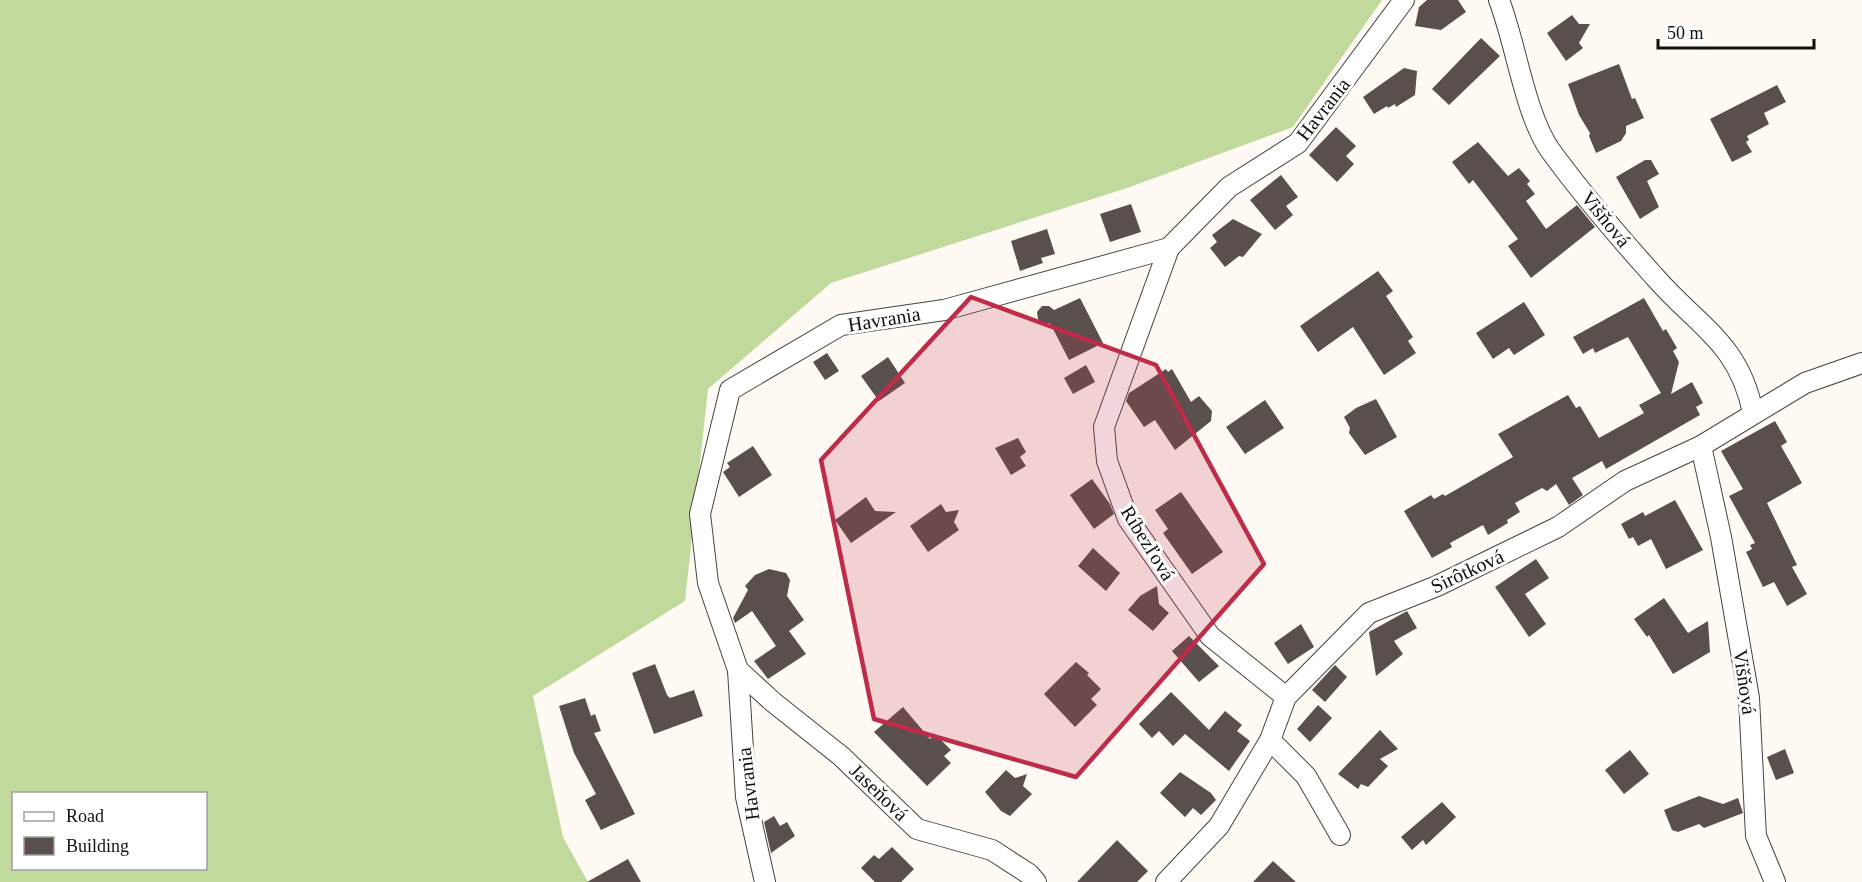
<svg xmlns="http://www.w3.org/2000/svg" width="1862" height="882" font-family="Georgia,serif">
<rect width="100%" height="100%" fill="#fffbf4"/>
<path fill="#c2d99e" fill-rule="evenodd" d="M0 0H1382L1293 127 1130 187 831 283 708 389 685 601 533 696 563 837 588 882H0ZM14 794H206V868H14Z"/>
<g fill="#59504d">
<polygon points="1427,0 1458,0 1466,12 1441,30 1415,26 1419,7"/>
<polygon points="1572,15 1579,24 1590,24 1579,43 1583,48 1566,61 1547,33"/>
<polygon points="1481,38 1500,56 1449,105 1432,89"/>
<polygon points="1619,64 1632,99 1635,98 1644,118 1626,126 1626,133 1621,141 1596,153 1589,136 1590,133 1579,115 1568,84"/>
<polygon points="1404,68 1417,71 1415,95 1396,107 1395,104 1388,108 1387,106 1374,114 1363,97"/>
<polygon points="1777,85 1786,102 1764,113 1769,124 1747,136 1749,140 1746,142 1752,152 1732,162 1710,119"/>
<polygon points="1336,127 1356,146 1346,156 1354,164 1337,182 1309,155"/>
<polygon points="1478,142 1508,176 1519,168 1530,181 1527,184 1535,194 1526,201 1546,229 1577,205 1595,227 1531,278 1508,246 1518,239 1473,180 1469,184 1452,162"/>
<polygon points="1645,160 1651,160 1659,174 1647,181 1659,207 1640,219 1616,177"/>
<polygon points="1281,175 1298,197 1286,206 1293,215 1275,230 1250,200"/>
<polygon points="1131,204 1141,232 1110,242 1100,214"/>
<polygon points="1233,219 1262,234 1243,257 1239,256 1225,267 1210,248 1217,242 1212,235"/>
<polygon points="1047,229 1055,254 1041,258 1043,263 1020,271 1011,241"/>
<polygon points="1378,271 1393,291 1386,296 1413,337 1408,341 1416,353 1384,375 1353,327 1318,352 1300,326"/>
<polygon points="1080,298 1103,343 1069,360 1050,323 1043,324 1038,319 1037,312 1042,306 1049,306 1054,310"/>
<polygon points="1644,298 1663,331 1666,329 1677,348 1673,351 1679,362 1671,394 1692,382 1703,403 1696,407 1700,415 1606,469 1602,461 1572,478 1583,495 1569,505 1556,484 1547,491 1542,488 1515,503 1520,512 1507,520 1508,523 1488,535 1483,525 1450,543 1452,547 1432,558 1404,511 1431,495 1434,499 1443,494 1445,496 1513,457 1498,434 1568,395 1576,408 1580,406 1599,438 1644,413 1639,405 1661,393 1628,337 1595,353 1593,348 1583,354 1573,337"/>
<polygon points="1524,302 1545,335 1514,355 1509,348 1493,359 1476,333"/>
<polygon points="827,353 839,371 825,380 813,362"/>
<polygon points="888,357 905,383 879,401 861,376"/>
<polygon points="1086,365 1095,382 1073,394 1064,378"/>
<polygon points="1166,369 1168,372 1172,369 1191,402 1199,396 1212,411 1211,421 1175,450 1155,420 1144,427 1126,401 1129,393"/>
<polygon points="1376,399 1397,437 1365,455 1349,433 1350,428 1344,417 1356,408"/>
<polygon points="1265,400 1284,428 1245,454 1226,427"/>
<polygon points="1775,421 1787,442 1781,446 1802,483 1767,503 1797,565 1792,567 1807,594 1787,606 1774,582 1763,587 1746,552 1752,549 1750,545 1755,543 1729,496 1743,489 1721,451"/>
<polygon points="1018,438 1026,452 1020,457 1026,466 1011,475 995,448"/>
<polygon points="753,446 772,475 739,497 723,472 730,467 727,463"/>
<polygon points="1092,479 1110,504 1114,514 1094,529 1070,495"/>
<polygon points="1181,492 1223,552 1192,574 1163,533 1168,529 1155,510"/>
<polygon points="866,497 875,511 896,512 851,543 835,520"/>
<polygon points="1675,500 1703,550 1666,569 1651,539 1638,546 1633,537 1629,539 1621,524 1643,512 1645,516"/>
<polygon points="941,504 946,512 959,510 954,522 959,530 928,552 910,526"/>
<polygon points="1093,548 1120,573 1106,591 1078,566"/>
<polygon points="1536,559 1549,578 1525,594 1546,624 1529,637 1495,587"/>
<polygon points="769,569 786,573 790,580 787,596 804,620 789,631 806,654 768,679 754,661 776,646 752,611 735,623 733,618 748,590 745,586 755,575"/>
<polygon points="1157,586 1159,604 1169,613 1153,631 1128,610 1140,596"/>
<polygon points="1664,598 1688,633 1708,621 1710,652 1673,674 1649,635 1647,637 1634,619"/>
<polygon points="1407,611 1417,628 1394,641 1403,654 1376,676 1369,632"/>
<polygon points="1301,624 1314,647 1288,664 1274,643"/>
<polygon points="1189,636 1219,666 1199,682 1172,651"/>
<polygon points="1076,662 1089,673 1087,675 1101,689 1091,699 1097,705 1075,727 1044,694"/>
<polygon points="655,664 667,695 670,698 694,690 703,716 654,734 632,673"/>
<polygon points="1335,665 1347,677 1325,702 1312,690"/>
<polygon points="1171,692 1209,730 1225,711 1242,725 1237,731 1250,741 1229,771 1185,734 1173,746 1159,731 1152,738 1139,724"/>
<polygon points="585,698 591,716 595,714 601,731 594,733 635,814 601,830 585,800 596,794 574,753 559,706"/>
<polygon points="1318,705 1332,718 1310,742 1297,729"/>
<polygon points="903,707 930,739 935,734 951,750 944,756 951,763 927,786 874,732"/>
<polygon points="1380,730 1398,749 1380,759 1388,766 1368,787 1361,784 1358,789 1338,774"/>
<polygon points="1785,749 1794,773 1776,780 1767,757"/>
<polygon points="1630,750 1649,774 1624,794 1605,770"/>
<polygon points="1006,770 1015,778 1027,774 1023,786 1032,794 1010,816 1001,811 985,792"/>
<polygon points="1180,772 1211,793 1216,800 1201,815 1193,808 1185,817 1160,793"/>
<polygon points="1699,796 1723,804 1738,798 1743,813 1704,828 1699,824 1678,832 1672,830 1664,810"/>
<polygon points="1442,802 1456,817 1426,845 1423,840 1412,850 1401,837"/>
<polygon points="774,816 780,826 787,822 795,836 771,853 764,822"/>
<polygon points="1117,840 1148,871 1137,882 1077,882"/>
<polygon points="892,847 914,869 901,882 875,882 861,868 874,855 879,859"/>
<polygon points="628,859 641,882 587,882"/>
<polygon points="1273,861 1296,882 1253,882"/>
</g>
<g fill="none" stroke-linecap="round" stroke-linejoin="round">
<defs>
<g id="minor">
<path d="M1499 0C1516 44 1525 114 1550 150 1582 194 1618 236 1654 276 1697 326 1739 342 1753 413"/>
<polyline points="1169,248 1104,427 1107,461 1128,519 1210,636 1286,697"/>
<polyline points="1701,446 1721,537 1749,698 1756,836 1775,882"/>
<polyline points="738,670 773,702 841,756 917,829 992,850 1029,874 1036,882"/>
<polyline points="1270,740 1306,776 1340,835"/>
<polyline points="765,882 746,797 738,670 708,583 700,514 730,390 841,325 944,310 1169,248 1229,187 1298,143 1404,0"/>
<polyline points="1166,882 1219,826 1270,740 1286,697 1369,613 1437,586 1558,527 1625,481 1701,446 1805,383 1862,363"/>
</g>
</defs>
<use href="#minor" stroke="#444" stroke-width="22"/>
<use href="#minor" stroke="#fff" stroke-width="20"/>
</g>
<path fill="#bd2c49" fill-opacity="0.2" stroke="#bd2c49" stroke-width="4.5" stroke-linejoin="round" d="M971 297 1156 365 1264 564 1076 777 874 719 821 460Z"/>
<g text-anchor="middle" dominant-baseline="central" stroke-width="6" stroke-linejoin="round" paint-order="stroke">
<g font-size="20" fill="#111" stroke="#fff">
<text transform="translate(1323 109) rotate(-52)">Havrania</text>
<text transform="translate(1606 219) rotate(51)">Višňová</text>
<text transform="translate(884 319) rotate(-9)">Havrania</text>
<text transform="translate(1148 543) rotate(58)">Ríbezľová</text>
<text transform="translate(1467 571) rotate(-25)">Sirôtková</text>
<text transform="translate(1745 682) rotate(82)">Višňová</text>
<text transform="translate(748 784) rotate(-97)">Havrania</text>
<text transform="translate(879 792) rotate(44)">Jaseňová</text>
</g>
</g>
<rect x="12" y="792" width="195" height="78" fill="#ffffff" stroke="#a0a0a0" stroke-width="1.5"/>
<rect x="24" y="812" width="30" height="9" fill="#ffffff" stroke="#a0a0a0" stroke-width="1.5"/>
<text x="66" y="822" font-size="18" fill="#111111">Road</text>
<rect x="24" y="837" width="30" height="18" fill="#59504d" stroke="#a0a0a0" stroke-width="1.5"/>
<text x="66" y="852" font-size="18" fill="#111111">Building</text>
<path d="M1658 39v9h156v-9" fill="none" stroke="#111111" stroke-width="3"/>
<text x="1667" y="39" font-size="18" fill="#111111" stroke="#ffffff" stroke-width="4.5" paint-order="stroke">50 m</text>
</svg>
